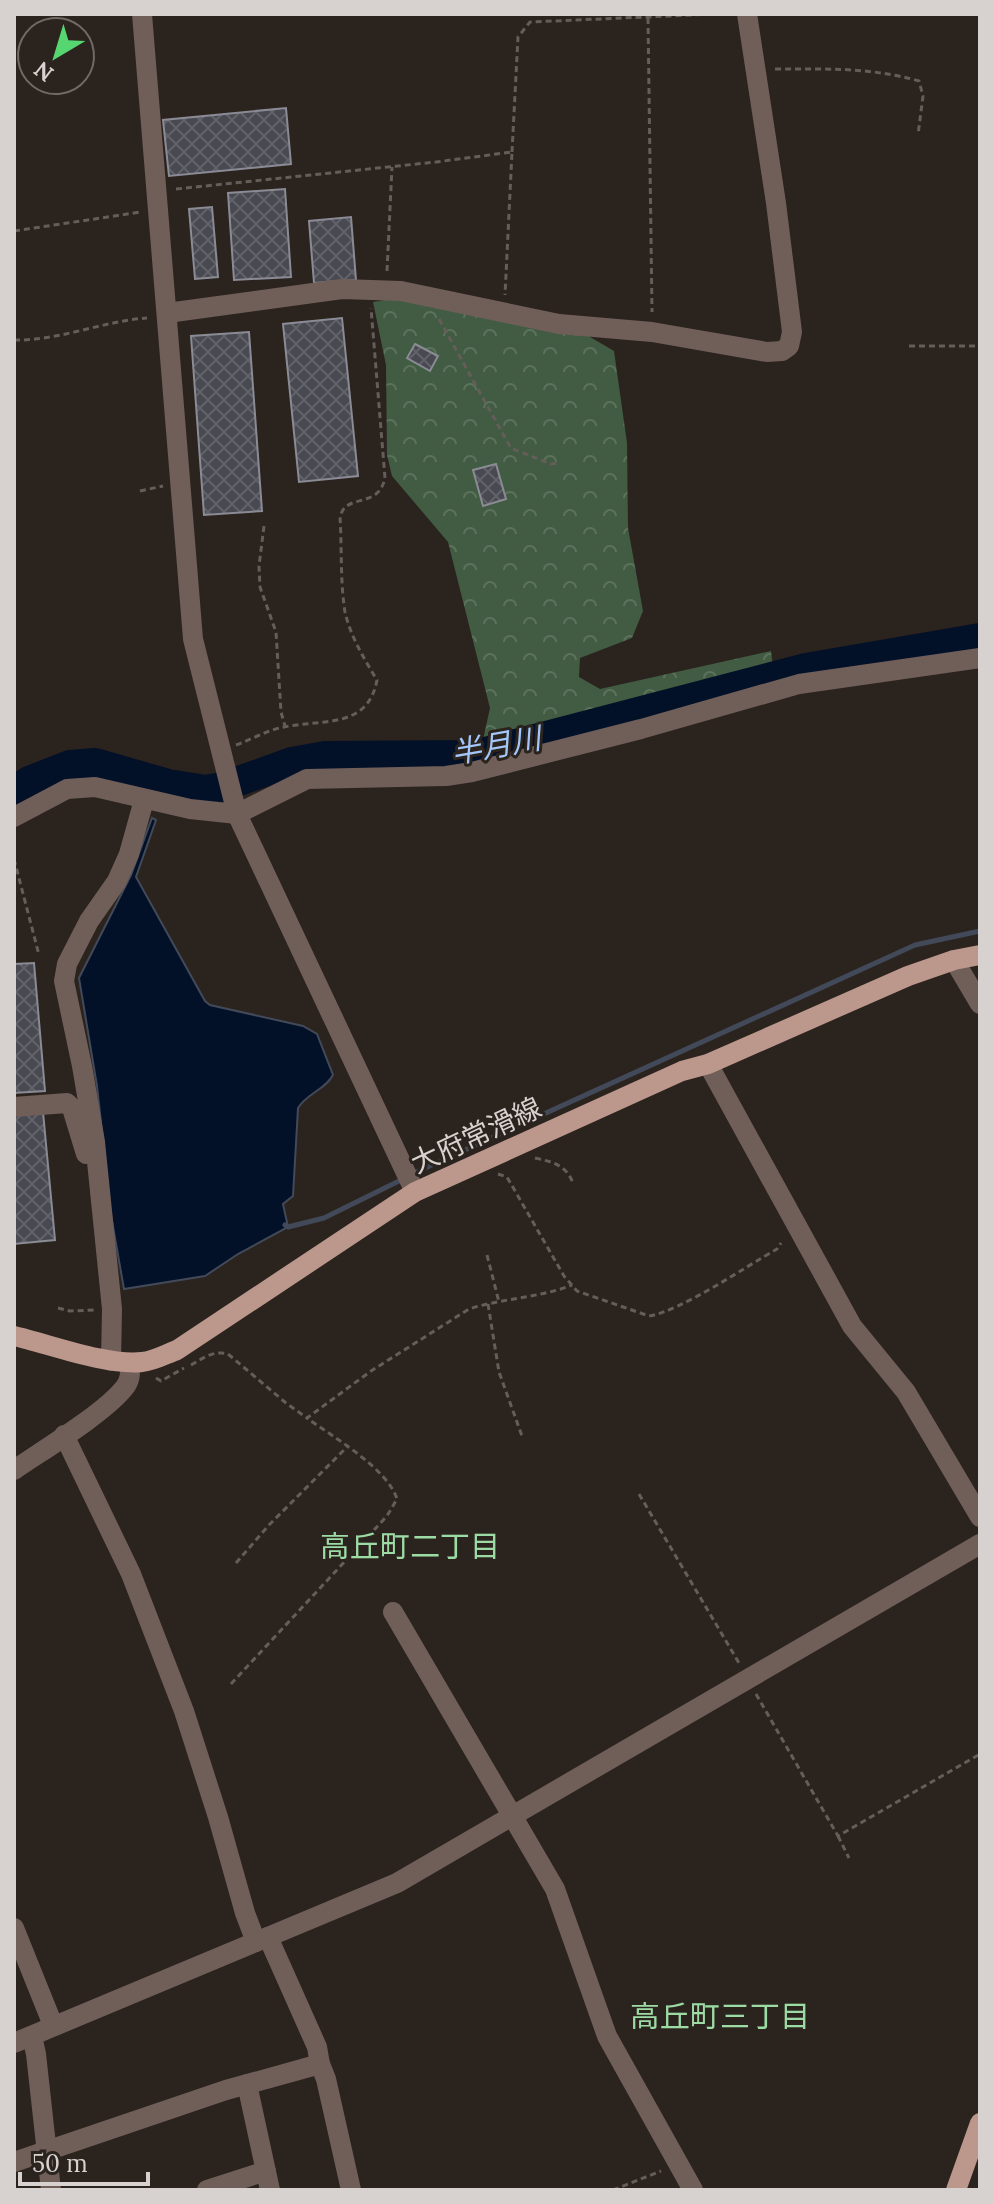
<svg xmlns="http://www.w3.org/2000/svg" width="994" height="2204" font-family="Lora,'Noto Sans JP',serif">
<defs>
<pattern id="forest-crowns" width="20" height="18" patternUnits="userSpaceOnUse" patternTransform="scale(2)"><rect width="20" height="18" fill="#415c42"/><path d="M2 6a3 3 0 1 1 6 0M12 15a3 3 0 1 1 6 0" fill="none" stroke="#5c725c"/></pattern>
<pattern id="building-cross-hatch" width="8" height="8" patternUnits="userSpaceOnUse" patternTransform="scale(2)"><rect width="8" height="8" fill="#484951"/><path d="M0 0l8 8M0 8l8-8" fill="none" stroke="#626269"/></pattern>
</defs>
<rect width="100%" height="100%" fill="#2b231e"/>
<polygon fill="url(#forest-crowns)" points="397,298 585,334 614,351 627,443 628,528 643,611 632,638 580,658 579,677 600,689 771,651 773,667 481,749 490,708 448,542 392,476 387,455 386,365 373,302"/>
<path fill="#021028" stroke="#424a5a" stroke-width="2" d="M152 818 156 820 136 877 205 1001 210 1005 303 1026 317 1034 333 1075C325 1090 307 1093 298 1108L293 1196 283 1204 288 1227 238 1254 205 1276 124 1289 111 1215 97 1086 79 978 131 875Z"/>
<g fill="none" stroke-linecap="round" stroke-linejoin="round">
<g stroke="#424a5a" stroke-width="5">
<polyline points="412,1174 915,945 980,931"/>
<polyline points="285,1225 288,1227 324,1218 403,1179"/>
</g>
<polyline stroke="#021028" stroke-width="30" points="14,791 29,781 70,765 95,763 168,784 206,790 222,787 292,762 325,756 474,755 806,668 980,638"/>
</g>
<g fill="url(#building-cross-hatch)" stroke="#8a8b95" stroke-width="2">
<polygon points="286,108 291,164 169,176 163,120"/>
<polygon points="285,189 291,277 234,280 228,193"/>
<polygon points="212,207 218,277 195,279 189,209"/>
<polygon points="351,217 356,280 314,283 309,221"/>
<polygon points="342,318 358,476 299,482 283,324"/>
<polygon points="249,332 262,511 204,515 191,336"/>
<polygon points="415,344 438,356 430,371 407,358"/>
<polygon points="496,464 506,499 483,506 473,470"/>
<polygon points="34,963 45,1091 14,1093 14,964"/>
<polygon points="43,1112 55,1240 14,1244 14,1115"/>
</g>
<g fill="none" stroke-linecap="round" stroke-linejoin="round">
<g stroke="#645d59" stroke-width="3" stroke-dasharray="6 4" stroke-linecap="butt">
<polyline points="648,18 652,312"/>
<path d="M775 69C827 69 869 67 919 81L923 96 918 135"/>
<polyline points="512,152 518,37 530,22 715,14"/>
<polyline points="176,189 436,162 512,152 505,295"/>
<polyline points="14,231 141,212"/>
<polyline points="387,271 392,167"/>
<polyline points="439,319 508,443 511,448 551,464 558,463"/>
<path d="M14 340C59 341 103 321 147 318"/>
<polyline points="909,346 980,346"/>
<polyline points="140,491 163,486"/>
<polyline points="264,526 259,566 260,587 276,632 281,712 285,726"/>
<path d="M236 745C252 739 268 730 284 727 320 719 368 730 377 680 364 659 350 635 345 612 340 581 342 547 340 517 346 492 378 510 385 478L371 308"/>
<polyline points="14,859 39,955"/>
<path d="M535 1158C553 1162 566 1165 573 1183"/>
<path d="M498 1174 507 1177 564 1276 577 1291 649 1316C681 1311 745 1267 777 1249L781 1243"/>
<polyline points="487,1255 499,1302"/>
<polyline points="488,1304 499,1372 522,1436"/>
<polyline points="58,1308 70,1311 94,1310"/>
<path d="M191 1365C203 1358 214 1350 228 1354L286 1403 307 1418 371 1371 469 1309C503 1298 539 1298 572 1285"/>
<polyline points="156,1378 161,1381 184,1368"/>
<polyline points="639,1494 739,1663"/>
<polyline points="236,1563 269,1525 347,1447"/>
<path d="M231 1684 387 1516 397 1499C387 1468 333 1437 307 1418"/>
<polyline points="756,1694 838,1836 980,1754"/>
<polyline points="838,1836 849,1858"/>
<polyline points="613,2190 661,2171"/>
</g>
<g stroke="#705e59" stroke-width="20">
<polyline points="142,14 193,639 237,814 415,1192"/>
<polyline points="167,313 342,289 401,291 559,324 652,332 767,352 782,351 789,346 792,332 776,203 747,14"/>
<polyline points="14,817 67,789 95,787 190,809 237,814 307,779 446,776 472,772 641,729 799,684 980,658"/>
<polyline points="954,960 980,1004"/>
<polyline points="708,1064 852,1326 906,1392 980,1517"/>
<polyline points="14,1107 67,1103 72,1108 86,1154"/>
<polyline points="111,1361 112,1309 95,1142 82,1066 64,981 67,964 89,921 117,881 129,854 144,800"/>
<polyline points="64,1435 131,1574 184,1711 218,1817 245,1913 256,1942"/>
<path d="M14 1470C43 1450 105 1413 125 1387 131 1379 130 1372 130 1363"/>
<polyline points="393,1612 555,1889 607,2036 693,2190"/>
<polyline points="14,1928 53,2025"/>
<polyline points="32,2036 36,2054 51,2190"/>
<polyline points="14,2043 397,1883 980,1544"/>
<polyline points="320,2064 326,2079 351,2190"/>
<polyline points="247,2084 270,2190"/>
<polyline points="14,2162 226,2090 320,2064 317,2047 268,1937"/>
<polyline points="207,2190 266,2171"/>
</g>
<g stroke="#bb978c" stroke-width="20">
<path d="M14 1336C49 1344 107 1366 142 1362 154 1361 166 1354 177 1350L415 1192 682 1071 708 1064 908 976 954 960 980 955"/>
<polyline points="956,2190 980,2123"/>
</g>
</g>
<g text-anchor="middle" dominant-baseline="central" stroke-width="6" stroke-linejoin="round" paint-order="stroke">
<g font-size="28" fill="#d7d2cf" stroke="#2b231e">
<text transform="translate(476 1135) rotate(-25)">大府常滑線</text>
</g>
<g font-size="30" font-style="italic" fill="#a3c7fb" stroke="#2b231e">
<text transform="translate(496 745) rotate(-10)">半月川</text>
</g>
<g font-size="30" fill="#9cdba4" stroke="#2b231e">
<text x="410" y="1546">高丘町二丁目</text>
<text x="720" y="2016">高丘町三丁目</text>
</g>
</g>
<rect width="994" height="2204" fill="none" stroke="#d7d2cf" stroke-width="32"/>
<g transform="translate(56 56) rotate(218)"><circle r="38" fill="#2b231e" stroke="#706965" stroke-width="2"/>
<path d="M0-6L14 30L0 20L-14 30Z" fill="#55d671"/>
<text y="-12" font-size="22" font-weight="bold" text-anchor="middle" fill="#d7d2cf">N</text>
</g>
<path d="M20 2172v12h128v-12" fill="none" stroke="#d7d2cf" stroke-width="4"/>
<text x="32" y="2172" font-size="24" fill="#d7d2cf" stroke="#2b231e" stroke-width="6" paint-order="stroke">50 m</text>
</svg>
